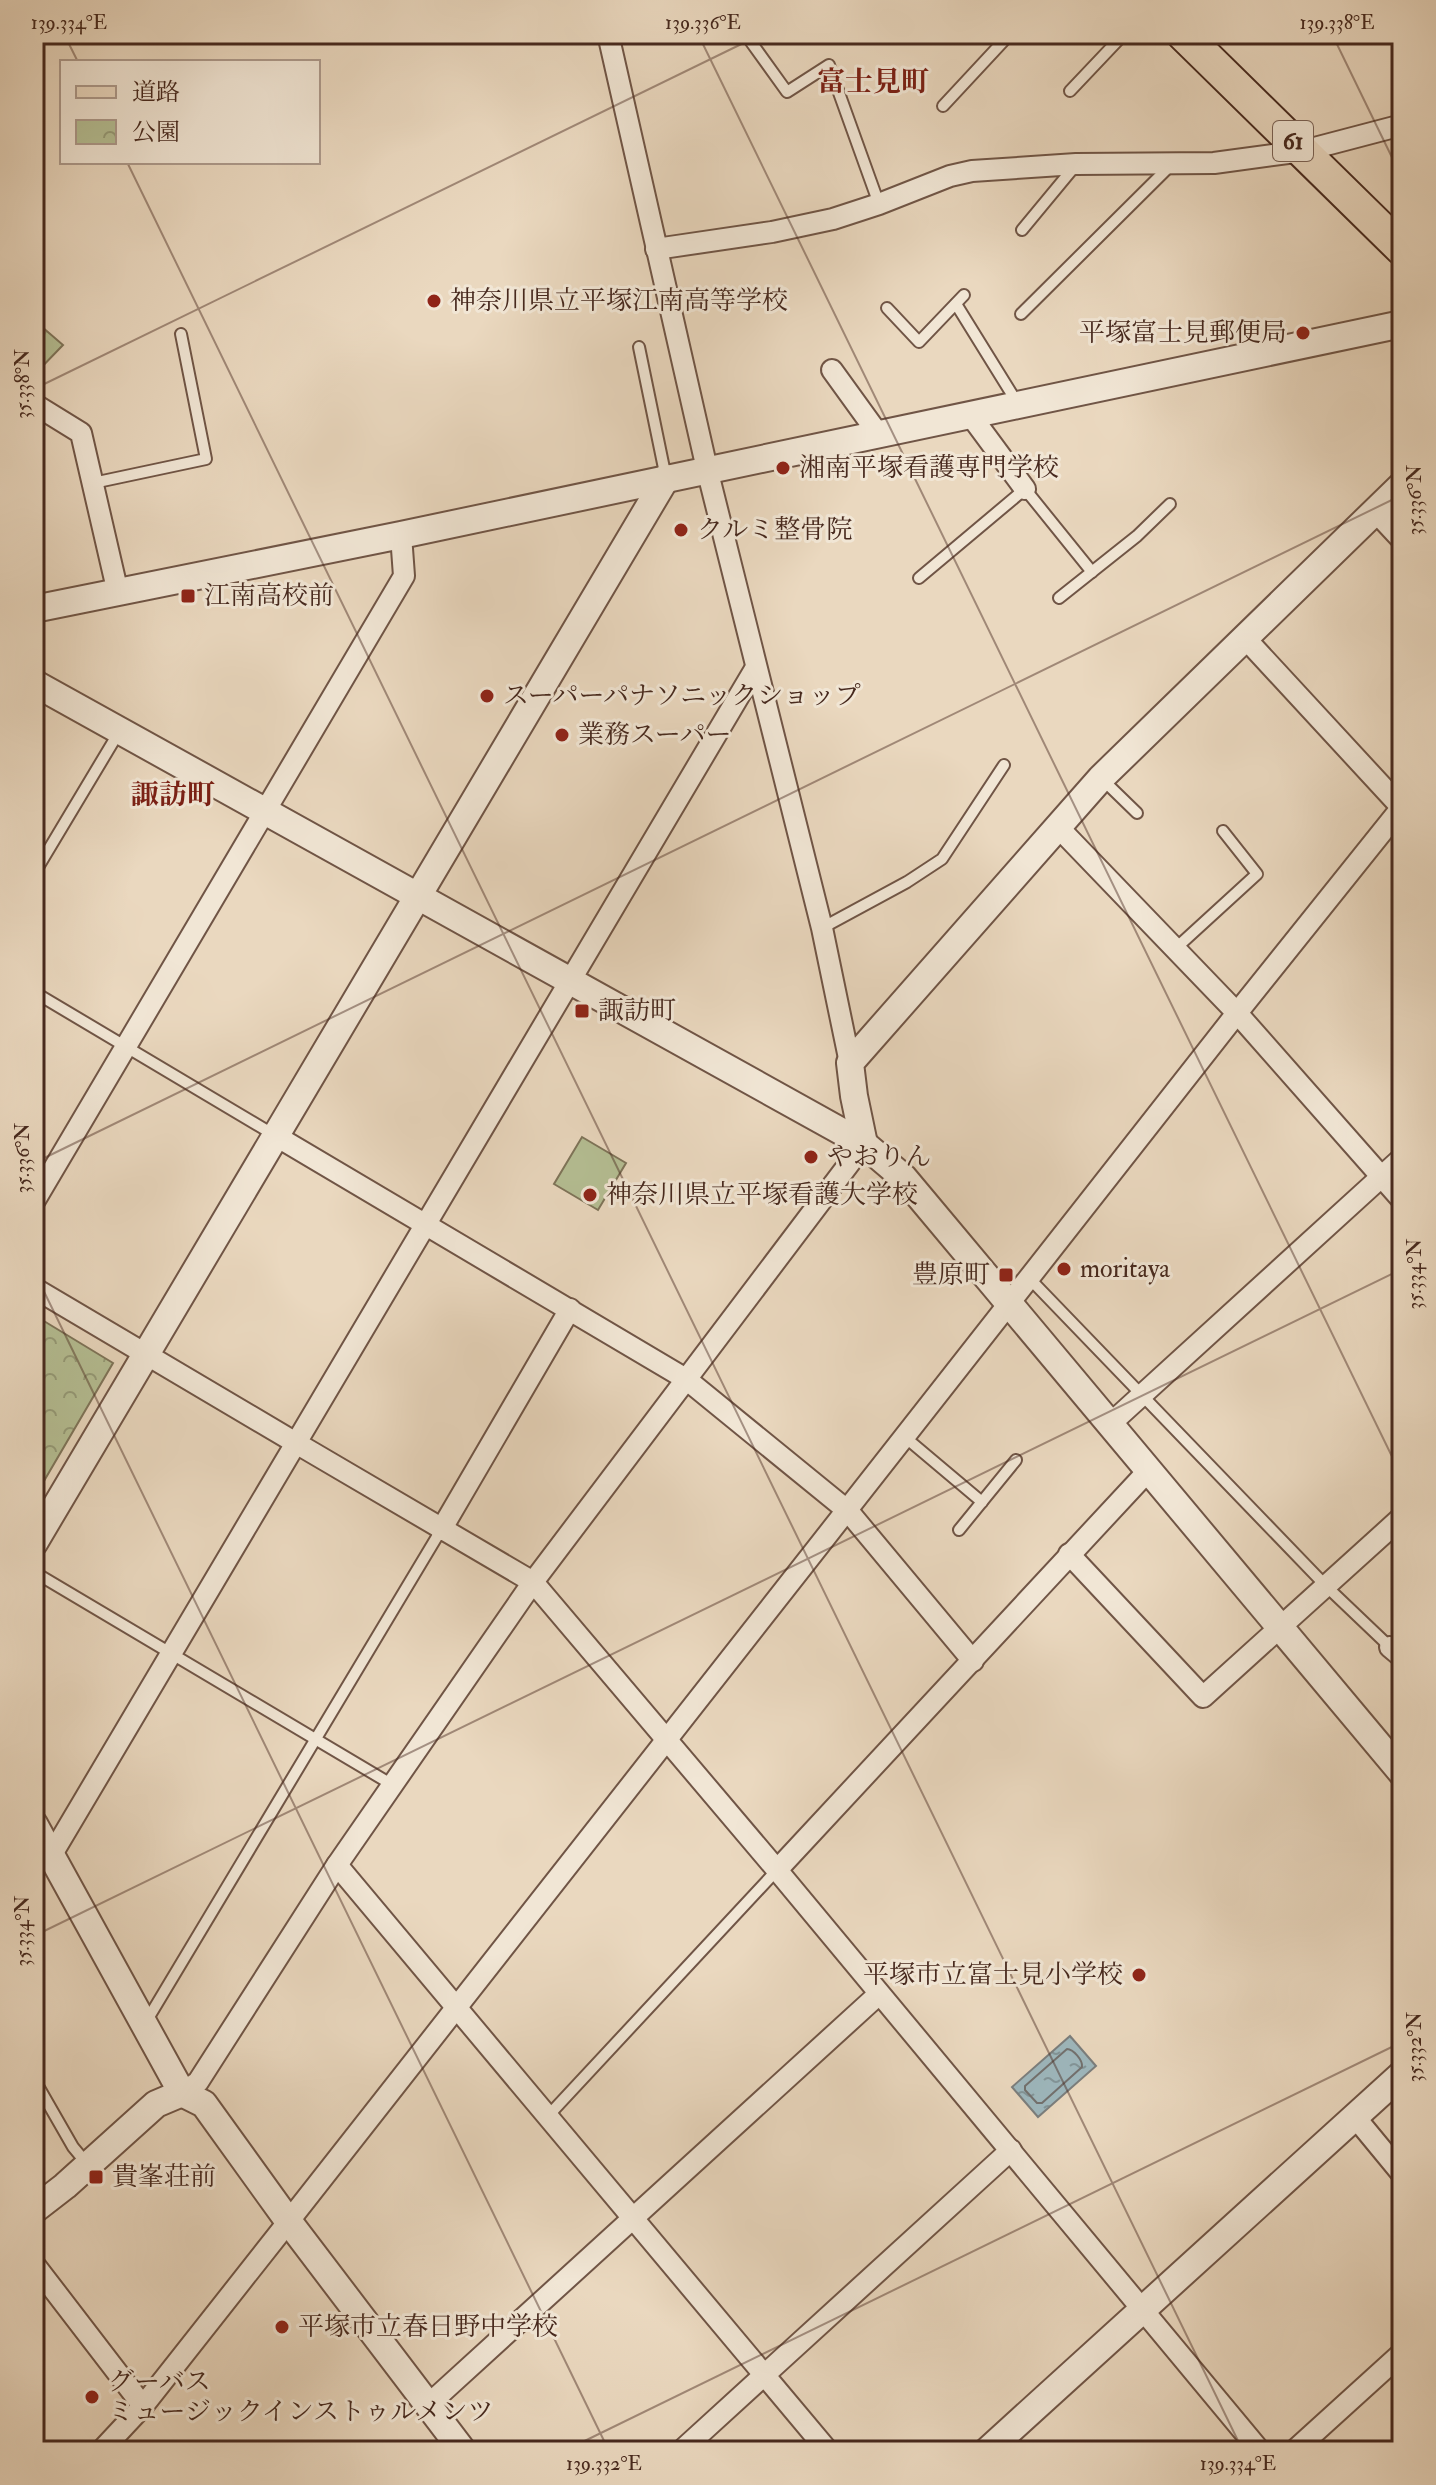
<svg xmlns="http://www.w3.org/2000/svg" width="1436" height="2485" font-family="'IM FELL Double Pica','Noto Serif JP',serif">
<defs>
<pattern id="park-crowns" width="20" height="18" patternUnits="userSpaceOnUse" patternTransform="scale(2)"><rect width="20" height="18" fill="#b5bf94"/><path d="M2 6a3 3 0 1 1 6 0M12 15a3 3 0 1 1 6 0" fill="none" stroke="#959b78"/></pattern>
<pattern id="water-ripples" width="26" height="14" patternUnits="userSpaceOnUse" patternTransform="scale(2)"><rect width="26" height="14" fill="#9db7bd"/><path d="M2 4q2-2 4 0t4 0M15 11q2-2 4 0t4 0" fill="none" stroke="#829599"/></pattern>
</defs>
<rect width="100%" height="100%" fill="#ead8bf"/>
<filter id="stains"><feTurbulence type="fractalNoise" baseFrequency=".0025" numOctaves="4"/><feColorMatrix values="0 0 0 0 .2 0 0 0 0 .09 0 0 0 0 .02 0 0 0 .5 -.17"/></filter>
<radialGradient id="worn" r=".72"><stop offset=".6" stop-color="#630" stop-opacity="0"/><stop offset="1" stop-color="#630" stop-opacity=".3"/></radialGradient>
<g fill="url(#park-crowns)" stroke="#7e7459" stroke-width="2">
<polygon points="34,320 63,345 34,375"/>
<polygon points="34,1315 113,1363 34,1498"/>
</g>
<polygon fill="#b5bf94" stroke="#7e7459" stroke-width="2" points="582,1137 626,1163 598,1210 554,1184"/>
<polygon fill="url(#water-ripples)" stroke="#7b7e7d" stroke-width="2" points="1070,2036 1096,2066 1038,2117 1012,2087"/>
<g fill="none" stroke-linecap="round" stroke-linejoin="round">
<path stroke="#72706e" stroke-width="2" d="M1067 2049C1073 2049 1083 2060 1082 2067L1042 2103H1037L1025 2090V2086Z"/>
<defs>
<g id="service">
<polyline points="751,42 787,92 829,65 879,204"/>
<polyline points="1070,91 1124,34"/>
<polyline points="943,106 1010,34"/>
<polyline points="1022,230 1075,166"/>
<polyline points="956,304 1018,404"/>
<polyline points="887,308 919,342 964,295"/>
<polyline points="1021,314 1170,166"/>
<polyline points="639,347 666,478"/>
<polyline points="93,483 206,459 181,334"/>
<polyline points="919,578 1025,489 1092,572"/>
<polyline points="1059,598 1137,536 1170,504"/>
<polyline points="1101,778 1137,813"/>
<polyline points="34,874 119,732"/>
<polyline points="822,928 907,882 942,859 1004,765"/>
<polyline points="1175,949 1257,874 1223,831"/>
<polyline points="34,992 276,1136"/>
<polyline points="1030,1279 1326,1586 1390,1647"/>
<polyline points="906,1438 982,1502"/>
<polyline points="959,1530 1016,1460"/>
<polyline points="34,1572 391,1784"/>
<polyline points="146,2022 441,1530"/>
<polyline points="34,2079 73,2147 88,2165"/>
<polyline points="548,2116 777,1870"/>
</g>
<g id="minor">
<polyline points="608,34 707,469 822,928 850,1063"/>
<polyline points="656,249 772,232 833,219 879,204 950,176 972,171 1076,164 1214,163 1303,151 1402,125"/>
<polyline points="832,370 879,435"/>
<polyline points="34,404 81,433 118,593"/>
<polyline points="971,416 1025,489"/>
<polyline points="1375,511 1402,540"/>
<polyline points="1245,638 1402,808"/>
<polyline points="755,669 296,1443 533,1582 777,1870 1260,2451"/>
<polyline points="1057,826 1237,1013 1402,1200"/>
<polyline points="276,1136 686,1379 848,1511 973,1661"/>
<polyline points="34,1202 404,576 401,535"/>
<polyline points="34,1288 296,1443 51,1856"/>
<polyline points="1109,1425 1402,1158"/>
<polyline points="441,1530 570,1309"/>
<polyline points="1069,1554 1203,1697 1402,1517"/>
<polyline points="1390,1647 1402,1657"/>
<polyline points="337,1865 828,2451"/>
<polyline points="777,1870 1148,1471"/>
<polyline points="182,2093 198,2082 337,1865 533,1582 864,1144"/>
<polyline points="1355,2117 1402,2174"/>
<polyline points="34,2264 143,2406"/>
<polyline points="428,2405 879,1994"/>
<polyline points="101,2451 143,2406 281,2231 1237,1013 1402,807"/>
<polyline points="681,2451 1011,2150"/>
<polyline points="1294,2451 1402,2353"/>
</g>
<g id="tertiary">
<polyline points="34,609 401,535 1402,324"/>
<polyline points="34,683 864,1144 904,1178 1402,1773"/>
<polyline points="864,1144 854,1096 850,1063 1101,778 1402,485"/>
<polyline points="34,1543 666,478"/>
<polyline points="34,1824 182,2093 204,2104 289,2222 463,2451"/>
<polyline points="34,2210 65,2186 156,2104 182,2093"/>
<polyline points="987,2451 1402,2074"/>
</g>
<polyline id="primary" points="1183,34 1402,249"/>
</defs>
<use href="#service" stroke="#705546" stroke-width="14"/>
<use href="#minor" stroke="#705546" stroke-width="24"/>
<use href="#tertiary" stroke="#705546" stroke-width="30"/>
<use href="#primary" stroke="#47291e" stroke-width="36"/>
<use href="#service" stroke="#f1e6d5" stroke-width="10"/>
<use href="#minor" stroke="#f1e6d5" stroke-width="20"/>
<use href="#tertiary" stroke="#f1e6d5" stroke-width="26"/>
<use href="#primary" stroke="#ead8bf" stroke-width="32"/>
</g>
<path fill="none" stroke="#47291e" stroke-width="2" stroke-opacity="0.45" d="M64 34 78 62M698 34 1402 1477M1332 34 1402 178M127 162 1243 2451M34 389 762 34M34 1163 1402 495M34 1271 609 2451M34 1936 1402 1269M564 2451 1402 2042"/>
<g fill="#8f2418" stroke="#f1e6d5" stroke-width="3">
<circle cx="434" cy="301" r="8"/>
<circle cx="1303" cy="333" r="8"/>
<circle cx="783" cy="468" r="8"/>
<circle cx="681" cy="530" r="8"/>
<rect x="180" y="588" width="16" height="16" rx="4"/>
<circle cx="487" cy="696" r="8"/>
<circle cx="562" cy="735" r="8"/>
<rect x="574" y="1003" width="16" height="16" rx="4"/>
<circle cx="811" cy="1157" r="8"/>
<circle cx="590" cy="1195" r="8"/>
<circle cx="1064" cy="1269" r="8"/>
<rect x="998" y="1267" width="16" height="16" rx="4"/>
<circle cx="1139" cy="1975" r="8"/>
<rect x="88" y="2169" width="16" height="16" rx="4"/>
<circle cx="282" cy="2327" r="8"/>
<circle cx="92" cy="2397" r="8"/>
</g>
<g text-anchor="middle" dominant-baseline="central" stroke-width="6" stroke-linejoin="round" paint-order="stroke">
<rect fill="#f1e6d5" stroke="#7a6255" stroke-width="2" x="1273" y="121" width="40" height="40" rx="6"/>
<g font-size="24" font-weight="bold" fill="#47291e">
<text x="1293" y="141">61</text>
</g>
<g font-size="26" fill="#47291e" stroke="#f1e6d5" text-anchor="start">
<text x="450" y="301">神奈川県立平塚江南高等学校</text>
<text x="1287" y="333" text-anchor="end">平塚富士見郵便局</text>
<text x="799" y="468">湘南平塚看護専門学校</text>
<text x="697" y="530">クルミ整骨院</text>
<text x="204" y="596">江南高校前</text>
<text x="503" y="696">スーパーパナソニックショップ</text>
<text x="578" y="735">業務スーパー</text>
<text x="598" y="1011">諏訪町</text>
<text x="827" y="1157">やおりん</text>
<text x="606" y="1195">神奈川県立平塚看護大学校</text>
<text x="1080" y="1269">moritaya</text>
<text x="990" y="1275" text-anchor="end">豊原町</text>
<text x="1123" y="1975" text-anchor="end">平塚市立富士見小学校</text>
<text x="112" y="2177">貴峯荘前</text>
<text x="298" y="2327">平塚市立春日野中学校</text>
<text x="108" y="2382">グーバス<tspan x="108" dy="30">ミュージックインストゥルメンツ</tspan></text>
</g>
<g font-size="28" font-weight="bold" fill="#7a1f14" stroke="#f1e6d5">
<text x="873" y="82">富士見町</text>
<text x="173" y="795">諏訪町</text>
</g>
</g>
<rect width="1436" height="2485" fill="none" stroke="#ead8bf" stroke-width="88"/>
<rect x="60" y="60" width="260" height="104" fill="#f1e6d5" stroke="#ad9a8c" stroke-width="2"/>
<rect x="76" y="86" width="40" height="12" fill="#ead8bf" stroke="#ad9a8c" stroke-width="2"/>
<text x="132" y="100" font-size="24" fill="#47291e">道路</text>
<rect x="76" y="120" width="40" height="24" fill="url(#park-crowns)" stroke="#ad9a8c" stroke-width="2"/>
<text x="132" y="140" font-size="24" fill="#47291e">公園</text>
<rect x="44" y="44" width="1348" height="2397" fill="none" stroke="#47291e" stroke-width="3"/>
<g font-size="20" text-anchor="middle" fill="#47291e">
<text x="69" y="29">139.334°E</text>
<text x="703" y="29">139.336°E</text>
<text x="1337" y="29">139.338°E</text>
<text transform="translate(22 384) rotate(-90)" y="7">35.338°N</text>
<text transform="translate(1414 500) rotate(-90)" y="7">35.336°N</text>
<text transform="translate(22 1158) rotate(-90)" y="7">35.336°N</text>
<text transform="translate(1414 1274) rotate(-90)" y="7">35.334°N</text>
<text transform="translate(22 1931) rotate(-90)" y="7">35.334°N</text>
<text transform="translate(1414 2047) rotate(-90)" y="7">35.332°N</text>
<text x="604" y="2470">139.332°E</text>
<text x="1238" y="2470">139.334°E</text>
</g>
<rect width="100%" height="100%" filter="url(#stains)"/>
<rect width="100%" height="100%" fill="url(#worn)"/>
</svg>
